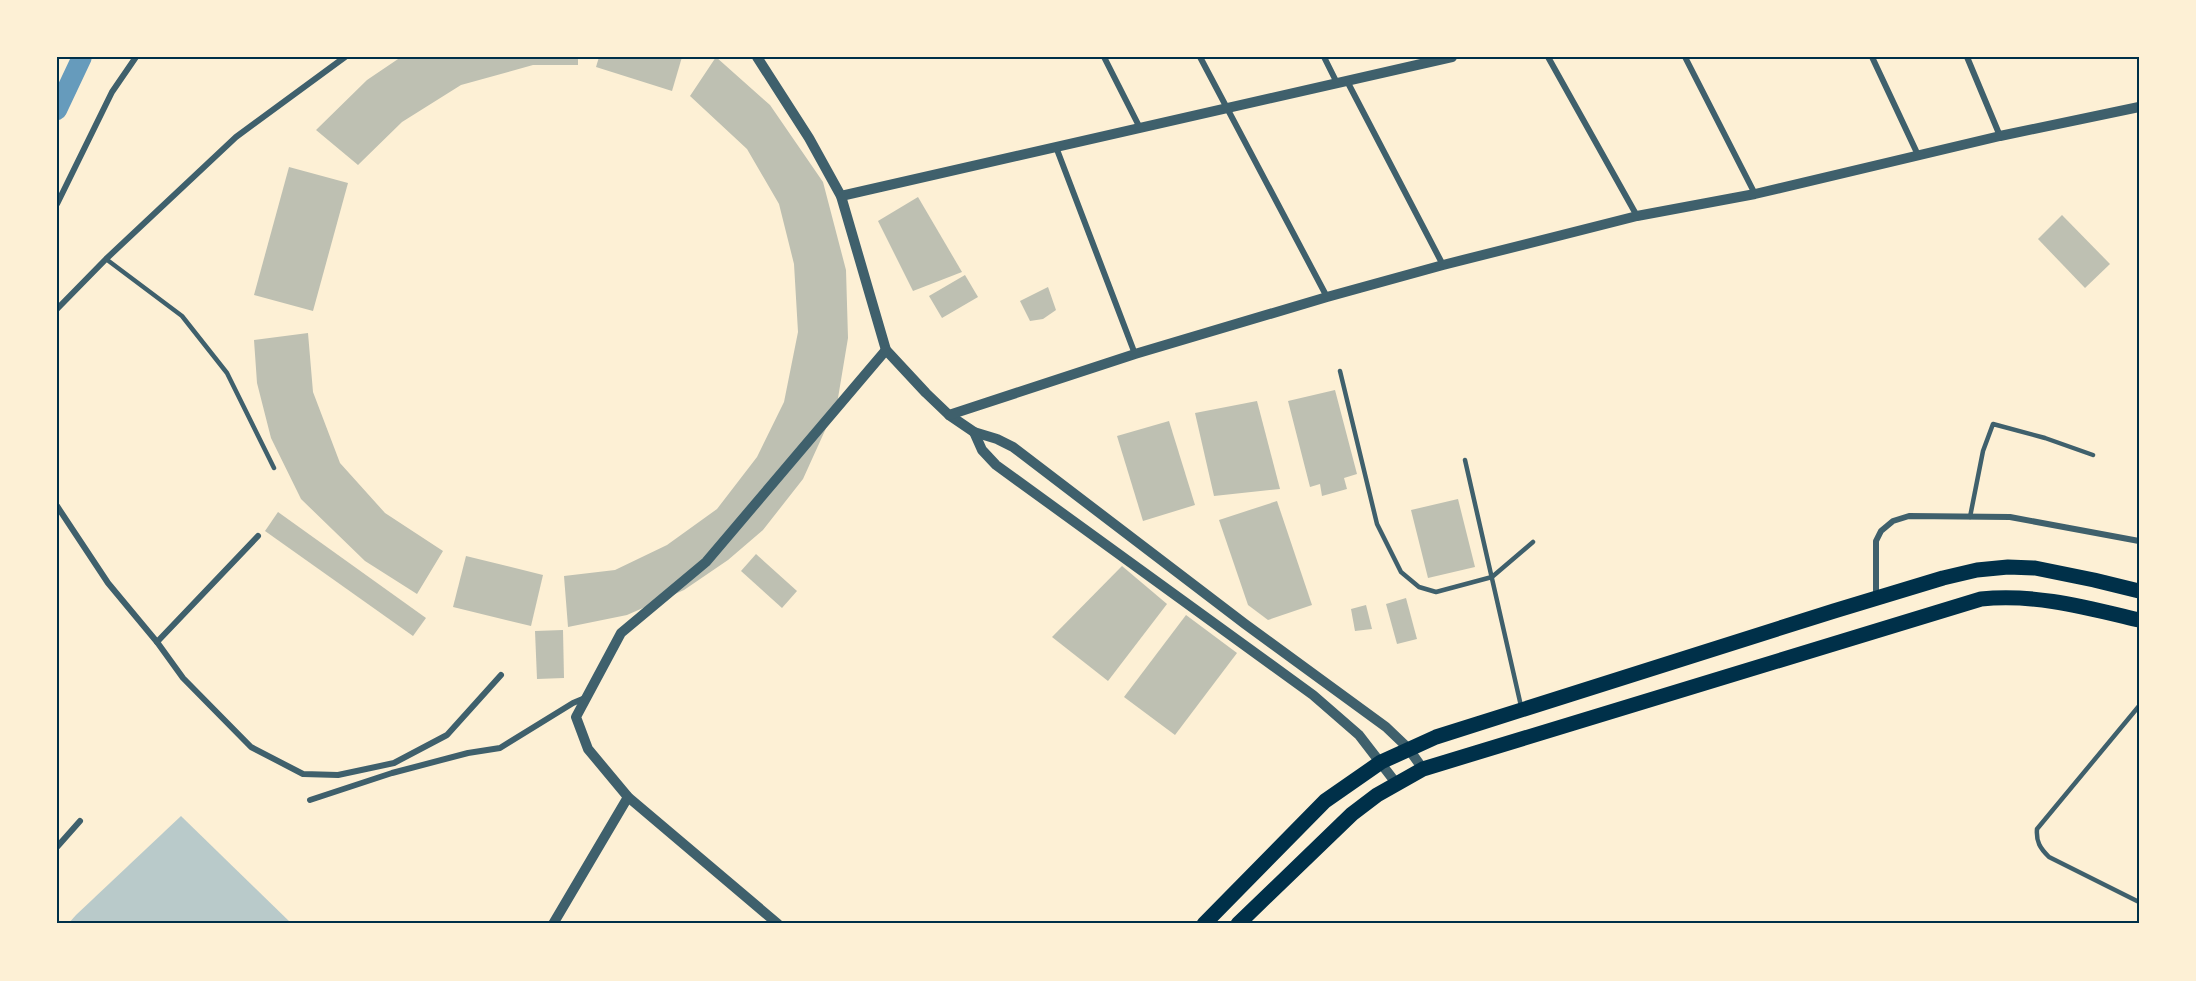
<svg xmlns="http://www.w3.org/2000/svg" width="2196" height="981" font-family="Raleway,sans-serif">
<rect width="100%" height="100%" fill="#fdf0d5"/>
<polygon fill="#b9caca" points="181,816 292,924 68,924 76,915"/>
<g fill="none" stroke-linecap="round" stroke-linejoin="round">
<polyline stroke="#669bbc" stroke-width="20" points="57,110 82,57"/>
</g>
<g fill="#bec0b2">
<polygon points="401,57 578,57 578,65 533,65 461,85 402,122 358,165 316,130 367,80"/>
<polygon points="599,57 682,57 672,91 596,67"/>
<polygon points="716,57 770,105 823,182 846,270 848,338 837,404 803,479 763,530 728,560 684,590 627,615 568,627 564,576 615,570 667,545 717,509 757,457 784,402 798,332 794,264 779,204 747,149 690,96"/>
<polygon points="289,167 348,183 313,311 254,295"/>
<polygon points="918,197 962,272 913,291 878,221"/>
<polygon points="2062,215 2110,264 2085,288 2038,239"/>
<polygon points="965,275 978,297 942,318 929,296"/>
<polygon points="1048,287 1056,310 1043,319 1030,321 1020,301"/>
<polygon points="308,333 313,392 340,463 385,513 443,551 417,594 365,561 301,499 271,438 257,383 254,340"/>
<polygon points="1335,390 1357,474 1344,478 1347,489 1322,496 1320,484 1310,487 1288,401"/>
<polygon points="1257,401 1280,489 1214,496 1195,413"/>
<polygon points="1169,421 1195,505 1143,521 1117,436"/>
<polygon points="1458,499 1475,567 1428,578 1411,510"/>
<polygon points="1277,501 1312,605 1268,620 1248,605 1219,520"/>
<polygon points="278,512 426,618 413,636 265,531"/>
<polygon points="756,554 797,591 782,608 741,571"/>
<polygon points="466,556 543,575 531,626 453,607"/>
<polygon points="1122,566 1167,604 1108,681 1052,637"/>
<polygon points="1406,598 1417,639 1397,644 1386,604"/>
<polygon points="1366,605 1372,629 1355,631 1351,609"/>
<polygon points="1186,615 1237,653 1175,735 1124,697"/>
<polygon points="563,630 564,678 537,679 535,631"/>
</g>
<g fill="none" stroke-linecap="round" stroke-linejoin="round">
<g stroke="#3f606c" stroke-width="4.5">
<polyline points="106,259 182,316 227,373 274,468"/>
<polyline points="1340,371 1377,524 1401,572 1419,587 1436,592 1492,577 1533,542"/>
<polyline points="1465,460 1521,706"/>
<polyline points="1970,517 1983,451 1993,424 2045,438 2093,455"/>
<path d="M2139 706 2037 829C2036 842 2040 848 2049 857L2139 902"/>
</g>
<g stroke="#3f606c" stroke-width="6">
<polyline points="1104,57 1140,128"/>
<polyline points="1200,57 1327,297"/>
<polyline points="1324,57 1337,83"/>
<polyline points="1548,57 1637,216"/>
<polyline points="1685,57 1755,194"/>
<polyline points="1872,57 1918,155"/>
<polyline points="1967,57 2000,136"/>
<polyline points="1347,81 1443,265"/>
<polyline points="1056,147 1135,354"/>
<polyline points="57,204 112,92 136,57"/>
<polyline points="57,309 106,259 236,137 345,57"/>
<polyline points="57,506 108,583 157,642 183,678 251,747 303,774 338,775 394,763 447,735 501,675"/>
<polyline points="1876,598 1876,541 1881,531 1893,521 1909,516 2010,517 2139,541"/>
<polyline points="157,642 258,536"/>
<polyline points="310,800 392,773 468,753 500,748 573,703 585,698"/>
<polyline points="57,847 80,821"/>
</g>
<g stroke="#3f606c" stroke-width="10">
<polyline points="757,57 809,138 841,196 886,350 926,393 949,415 974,432 997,439 1013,447 1245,624 1386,727 1408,748 1423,769"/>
<polyline points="841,196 1452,57"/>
<polyline points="949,415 1135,354 1327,297 1443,265 1637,216 1755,194 2000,136 2139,107"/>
<polyline points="974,432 982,450 996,465 1313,695 1359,735 1396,783"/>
<polyline points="553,924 628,797"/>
<polyline points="778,924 628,797 588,749 576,717 621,633 706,562 886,350"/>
</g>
<g stroke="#003049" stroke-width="15">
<polyline points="1204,924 1325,801 1381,762 1436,737 1834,611 1943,578 1977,570 2008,567 2035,568 2094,580 2139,591"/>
<path d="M1238 924 1352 814 1377 795 1423 769 1981 599C2034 593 2088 608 2139 620"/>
</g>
</g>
<rect width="2196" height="981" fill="none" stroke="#fdf0d5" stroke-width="117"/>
<rect x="58" y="58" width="2080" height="864" fill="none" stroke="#003049" stroke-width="2"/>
</svg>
